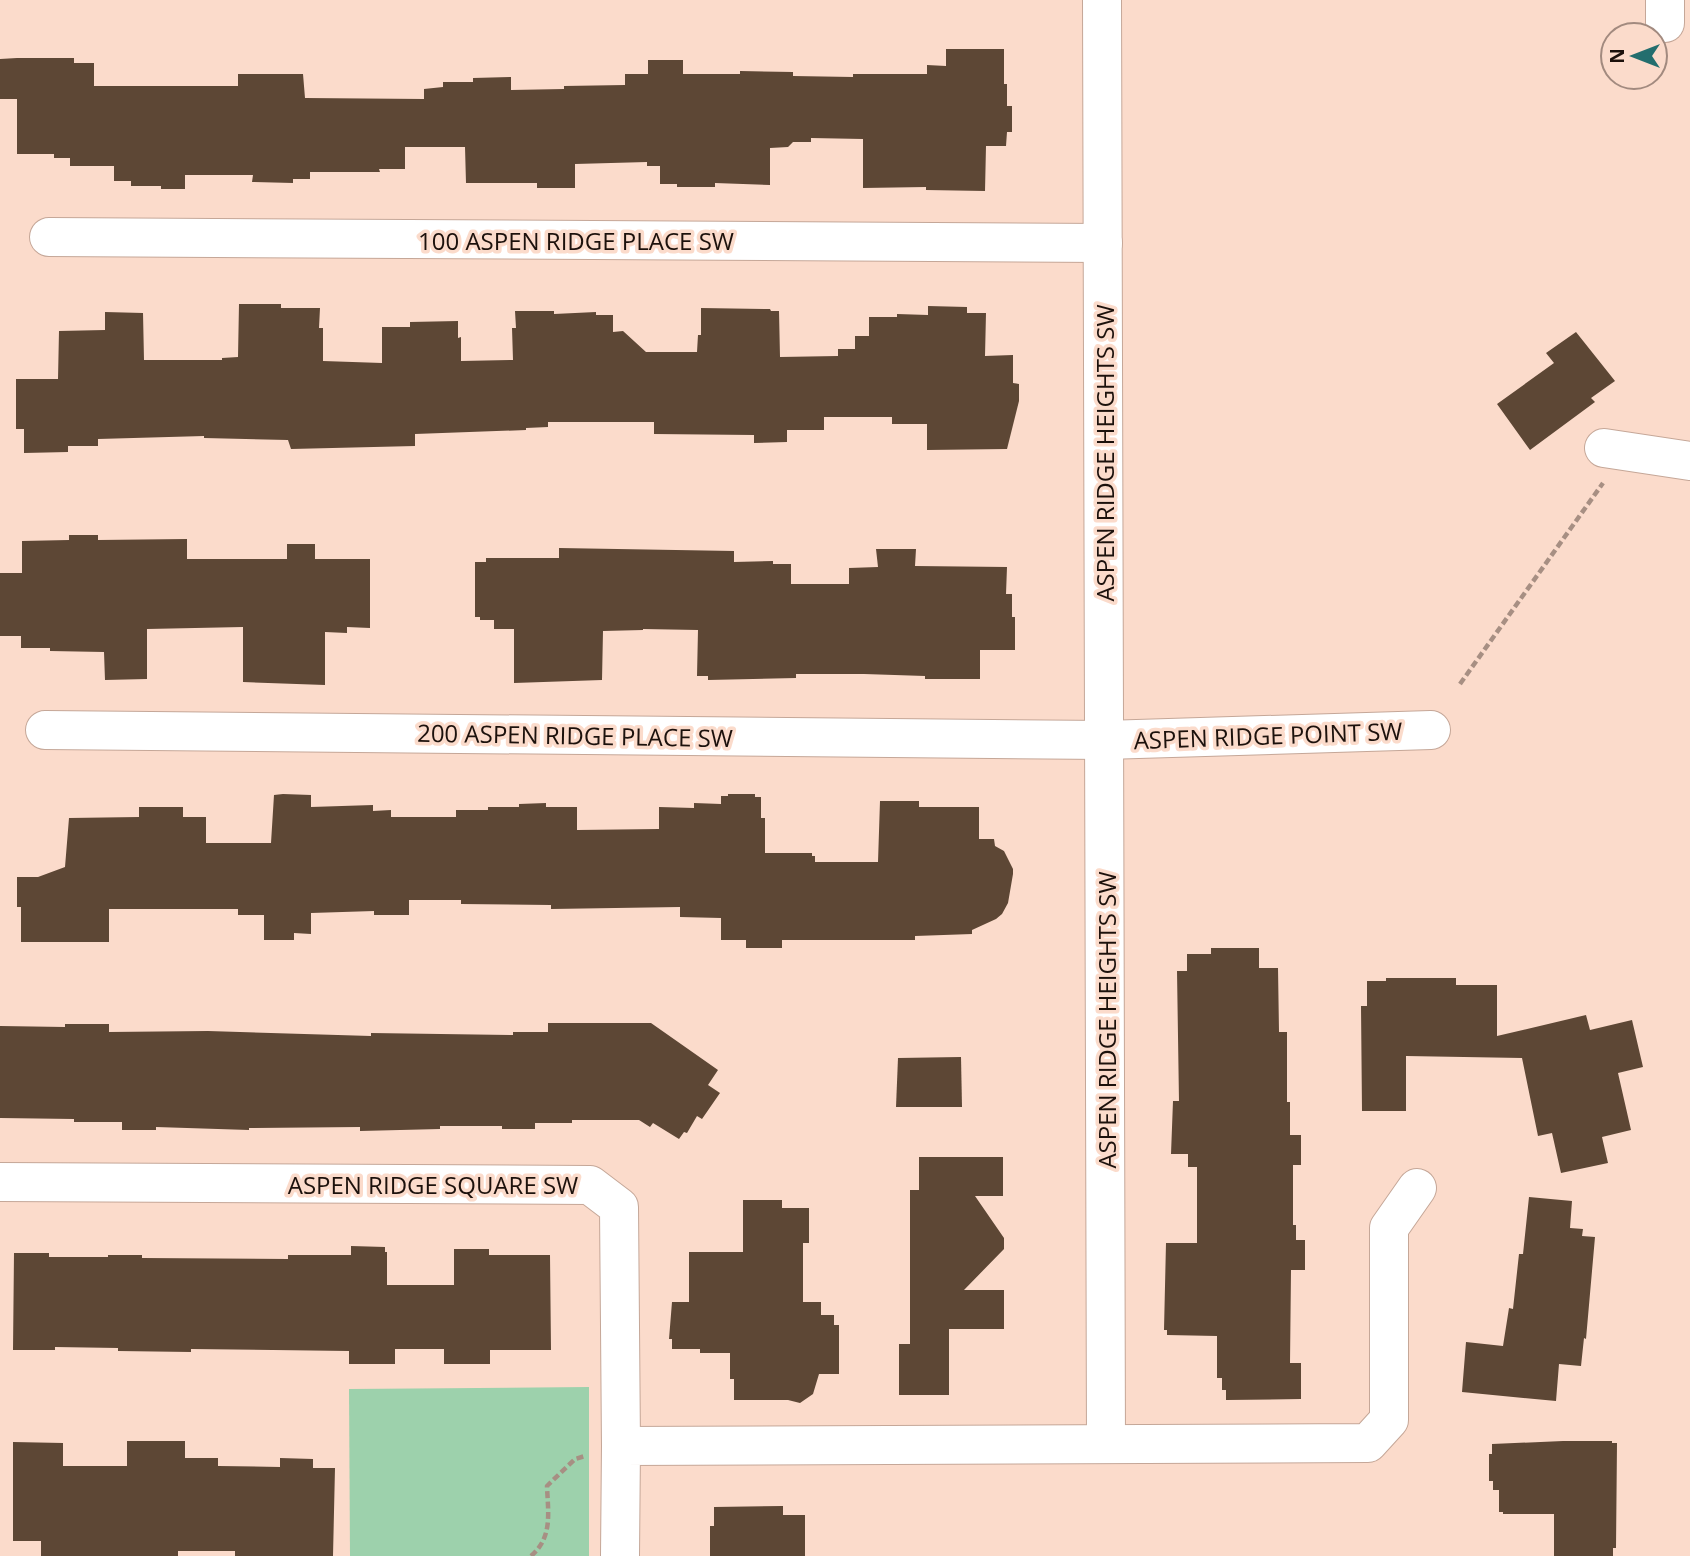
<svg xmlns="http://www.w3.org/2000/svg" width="1690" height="1556" font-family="'Open Sans',sans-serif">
<rect width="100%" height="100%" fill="#fbdbcb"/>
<polygon fill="#9dd1ac" points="589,1387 589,1556 350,1556 349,1389"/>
<g fill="#5d4735">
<polygon points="946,49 1004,49 1004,84 1007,84 1007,106 1012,106 1012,132 1007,132 1006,146 986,146 985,191 926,190 926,187 863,188 863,139 811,138 811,142 793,142 788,147 770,148 770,185 715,183 715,187 677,187 677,184 660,184 660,166 647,166 647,162 575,164 575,188 537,188 537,183 466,183 465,147 405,147 405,169 379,169 380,172 310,172 310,179 293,179 293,183 252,182 253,175 185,175 185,189 161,189 161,186 131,186 131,181 114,181 114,166 70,166 70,158 54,158 54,154 17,154 17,99 0,99 0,59 17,58 74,58 74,63 94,63 94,86 238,86 238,74 303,74 305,98 424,99 424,89 443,87 443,82 473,82 473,78 511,77 511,90 564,89 564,86 625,85 625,74 648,74 648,60 683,60 683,74 740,74 740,71 793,72 793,76 853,77 853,74 927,74 927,65 946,66"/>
<polygon points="239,304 281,304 281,308 320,308 319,328 323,328 323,361 382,363 382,327 410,327 410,322 458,321 458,338 461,337 461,361 513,360 512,328 516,328 515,311 554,311 554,314 596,312 596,315 613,315 613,332 623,331 646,352 697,352 698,335 701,335 701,308 770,309 771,311 779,311 780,357 838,356 838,349 855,349 855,336 869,336 869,317 897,317 897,314 928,315 928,306 967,307 967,313 986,313 985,356 1013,355 1013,383 1019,384 1019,401 1007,449 927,450 927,424 892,424 892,417 824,417 824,430 787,430 787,442 754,443 754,435 654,434 654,422 548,422 548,427 526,428 526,430 415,434 415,446 291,449 288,440 204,438 204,436 98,439 98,446 68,446 68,452 24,453 24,429 16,429 16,379 58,379 59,331 105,330 105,312 143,313 144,360 222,360 222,358 238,357"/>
<polygon points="1576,332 1615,381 1591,398 1595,402 1530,450 1497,404 1554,363 1546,353"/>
<polygon points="69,535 98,535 98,540 187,539 187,559 287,559 287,544 315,544 315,559 370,559 370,628 347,627 347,633 325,632 325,685 243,682 243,627 147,629 147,679 105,680 104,652 50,651 50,648 21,648 21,636 0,636 0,573 22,573 22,541 69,540"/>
<polygon points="559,548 734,551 734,562 773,561 773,564 791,564 791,584 849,584 849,568 878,567 876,549 916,549 915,566 1007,567 1006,594 1012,594 1012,617 1015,617 1015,650 980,650 980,679 925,679 925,676 864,674 796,674 796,678 708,680 708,676 697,676 698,630 643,629 643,630 603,631 602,680 514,683 514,629 494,629 494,620 480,620 480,617 475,617 475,562 486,562 486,558 559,558"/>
<polygon points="283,794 311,795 311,807 373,805 373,811 391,810 391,817 456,817 456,810 488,810 488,807 519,807 519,804 546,803 546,807 577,807 577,830 659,829 659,807 694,808 694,803 721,804 721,796 728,796 728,794 755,794 755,797 761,797 761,818 765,818 765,853 812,853 812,856 815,856 815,862 878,862 880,801 919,801 919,807 979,807 979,839 994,839 995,846 1004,851 1013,869 1013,874 1008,903 1002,914 996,919 972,930 972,934 915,936 915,940 782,940 782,948 746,948 746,940 721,940 721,918 680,917 680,907 551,909 551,905 461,904 461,900 409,900 409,915 374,915 374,911 311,913 311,934 294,933 294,940 264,940 264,915 238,915 238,909 109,909 109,942 21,942 21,907 17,907 17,877 38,877 65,867 69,818 139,817 139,807 183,807 183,817 206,817 206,843 271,843 274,795"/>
<polygon points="1211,948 1259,948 1259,968 1278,968 1279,1032 1287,1032 1287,1102 1290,1102 1290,1135 1301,1135 1301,1165 1293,1165 1293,1225 1296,1225 1296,1240 1305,1240 1305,1270 1291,1270 1290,1363 1301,1363 1301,1399 1226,1400 1226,1390 1222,1390 1222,1378 1217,1378 1217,1336 1167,1335 1167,1330 1164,1330 1166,1243 1197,1243 1197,1167 1188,1167 1188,1154 1171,1154 1173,1101 1179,1101 1177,971 1187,971 1187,954 1211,954"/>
<polygon points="1386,978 1456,978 1456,985 1497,985 1497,1036 1586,1015 1590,1030 1632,1020 1643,1067 1618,1073 1631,1130 1602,1137 1608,1163 1561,1173 1552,1133 1538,1136 1522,1058 1406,1056 1406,1111 1362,1111 1361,1006 1367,1006 1367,981 1386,981"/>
<polygon points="548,1023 651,1023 718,1070 708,1085 720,1093 702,1119 697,1116 687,1133 684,1132 679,1139 653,1123 650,1127 639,1120 572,1120 572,1123 535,1123 535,1129 502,1129 502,1126 440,1126 440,1129 360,1131 360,1127 249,1128 249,1130 156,1127 156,1130 122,1130 122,1122 74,1122 74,1119 0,1118 0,1026 65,1027 65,1024 109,1024 109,1032 208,1031 371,1036 371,1033 513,1035 513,1032 548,1032"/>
<polygon points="961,1057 962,1107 896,1107 898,1058"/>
<polygon points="919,1157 1003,1157 1003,1196 975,1196 1004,1238 1004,1249 964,1290 1004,1290 1004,1329 949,1329 949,1395 899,1395 899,1344 910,1344 910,1190 919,1190"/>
<polygon points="1529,1197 1572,1201 1570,1228 1583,1229 1582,1236 1595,1237 1586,1339 1584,1338 1581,1366 1559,1364 1556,1401 1462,1392 1466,1342 1503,1346 1509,1308 1513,1309 1519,1254 1523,1254"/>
<polygon points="743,1200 782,1200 782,1208 809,1208 809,1243 803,1243 803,1302 821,1302 821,1315 834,1315 834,1325 839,1325 839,1374 819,1374 813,1394 800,1403 788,1400 734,1400 734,1379 730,1379 730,1353 700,1353 700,1349 672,1349 672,1339 669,1339 672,1302 689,1302 689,1252 743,1252"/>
<polygon points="351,1246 385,1247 385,1252 387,1252 387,1285 454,1285 454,1249 489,1249 489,1255 550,1255 551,1350 490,1350 490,1364 444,1364 444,1349 395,1349 395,1364 349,1364 349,1351 191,1349 191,1352 118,1351 118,1348 55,1347 55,1350 13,1350 14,1253 49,1253 49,1257 108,1257 108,1255 142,1255 142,1258 288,1259 288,1255 351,1255"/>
<polygon points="127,1441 185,1441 185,1458 218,1458 218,1466 280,1467 280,1458 313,1459 313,1468 335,1468 333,1556 235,1556 235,1551 178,1551 178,1556 41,1556 41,1541 13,1541 13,1442 63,1443 63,1466 127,1466"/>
<polygon points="1563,1441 1612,1441 1612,1443 1617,1443 1616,1548 1613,1548 1613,1556 1554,1556 1554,1514 1503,1514 1503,1512 1499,1512 1499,1490 1493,1490 1493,1481 1489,1481 1489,1454 1492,1454 1492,1444"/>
<polygon points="783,1506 783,1515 805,1515 805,1556 710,1556 710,1526 714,1526 714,1507"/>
</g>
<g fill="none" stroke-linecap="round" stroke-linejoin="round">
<defs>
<g id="minor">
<polyline points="1102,0 1106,1444"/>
<polyline points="1665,0 1665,23"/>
<polyline points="49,237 1103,243"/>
<polyline points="1604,448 1690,461"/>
<polyline points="45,730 1105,740 1431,730"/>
<polyline points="0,1182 590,1185 619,1207 621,1446"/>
<polyline points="620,1556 621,1446 1368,1443 1389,1420 1389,1228 1417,1188"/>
</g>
</defs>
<use href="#minor" stroke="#c5a798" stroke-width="40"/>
<g stroke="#a78f83" stroke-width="4.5" stroke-dasharray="7 3.5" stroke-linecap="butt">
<polyline points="1460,684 1603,483"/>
<path d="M531 1556C553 1537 548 1513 547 1486L575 1459 585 1456"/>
</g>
<use href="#minor" stroke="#fff" stroke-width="38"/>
</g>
<g text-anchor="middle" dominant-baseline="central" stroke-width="7" stroke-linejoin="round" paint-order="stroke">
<g font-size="24" fill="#1c110c" stroke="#fbdbcb">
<text x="576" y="240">100 ASPEN RIDGE PLACE SW</text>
<text transform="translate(1104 453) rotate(-90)">ASPEN RIDGE HEIGHTS SW</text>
<text transform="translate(575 735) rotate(1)">200 ASPEN RIDGE PLACE SW</text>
<text transform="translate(1268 735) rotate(-2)">ASPEN RIDGE POINT SW</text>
<text transform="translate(1106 1020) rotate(-90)">ASPEN RIDGE HEIGHTS SW</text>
<text x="433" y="1184">ASPEN RIDGE SQUARE SW</text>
</g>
</g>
<g transform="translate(1634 56) rotate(270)"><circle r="33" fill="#fbdbcb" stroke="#a28a7f" stroke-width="2"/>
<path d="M0-5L12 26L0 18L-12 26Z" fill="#236e6e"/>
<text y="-10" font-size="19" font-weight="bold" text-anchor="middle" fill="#1c110c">N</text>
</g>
</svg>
